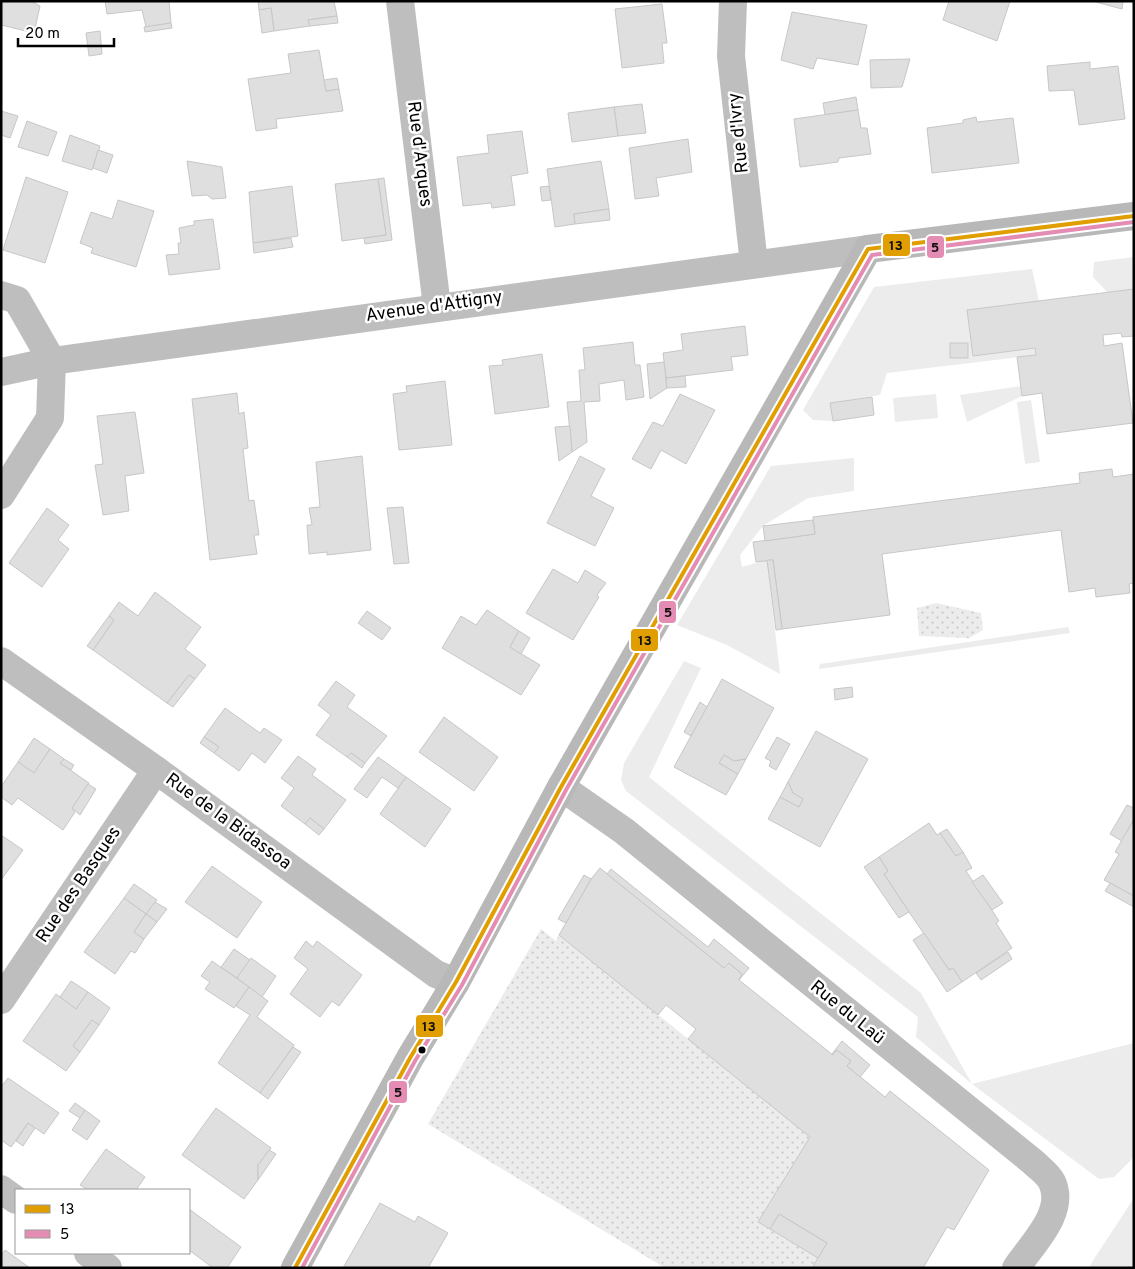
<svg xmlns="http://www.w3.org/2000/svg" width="1135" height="1269" font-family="Overpass,sans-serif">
<defs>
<pattern id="park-dots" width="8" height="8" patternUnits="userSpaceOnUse" patternTransform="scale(1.25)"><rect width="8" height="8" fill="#ececec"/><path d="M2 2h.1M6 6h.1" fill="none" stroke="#c9c9c9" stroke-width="1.8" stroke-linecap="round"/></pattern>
</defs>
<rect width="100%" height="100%" fill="#fff"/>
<g fill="#ececec">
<polygon points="1134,257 1134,289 1108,293 1093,277 1094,262"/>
<polygon points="1032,269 1039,301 967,311 973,356 1035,348 1036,355 887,373 880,395 830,403 833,421 813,420 803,410 874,287"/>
<polygon points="1021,386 1022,396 967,422 960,395"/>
<polygon points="936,394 938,418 895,422 893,398"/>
<polygon points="1031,400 1040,462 1025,464 1017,402"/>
<polygon points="854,458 854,491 808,498 763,526 740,555 742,567 767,560 780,674 727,645 677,625 771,466"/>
<polygon points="1068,627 1070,633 819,669 820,664"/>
<polygon points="684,661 701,668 649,777 921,993 972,1084 1134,1043 1134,1157 1114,1177 1099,1179 972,1084 916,1037 918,1017 626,791 621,780 624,763"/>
<polygon points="1134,1198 1134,1268 1089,1268 1094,1259"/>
</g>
<g fill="url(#park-dots)">
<polygon points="936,603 981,613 983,630 969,638 919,636 917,608"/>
<polygon points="541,929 556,941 559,935 810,1137 758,1222 818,1258 812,1268 665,1268 428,1124"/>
</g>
<g fill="#dfdfdf" stroke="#c7c7c7">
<polygon points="1,1 31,1 40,6 34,33 1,25"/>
<polygon points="105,1 169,1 171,23 146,27 142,10 107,14"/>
<polygon points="258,1 334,1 337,16 308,20 310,26 274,31 271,8 259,10"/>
<polygon points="949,1 1010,1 997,41 943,20"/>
<polygon points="1092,1 1123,1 1122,9"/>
<polygon points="662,4 667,43 662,43 664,63 622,68 615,9"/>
<polygon points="271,8 274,31 262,33 259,10"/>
<polygon points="792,12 867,25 858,65 817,58 813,69 781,60"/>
<polygon points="337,16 338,23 310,26 308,20"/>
<polygon points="171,23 172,28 145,32 144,27"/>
<polygon points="100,31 102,54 89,56 86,33"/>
<polygon points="319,50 326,91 339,89 343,111 276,119 277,128 256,131 248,79 291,73 288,54"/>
<polygon points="910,59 902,87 871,88 870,60"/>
<polygon points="1090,62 1090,69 1118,66 1125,119 1079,125 1074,90 1049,91 1047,66"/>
<polygon points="337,78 339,89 326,91 324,80"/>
<polygon points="856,97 858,110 825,115 823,103"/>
<polygon points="642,104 646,133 618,136 614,107"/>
<polygon points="614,107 618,136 572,142 568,113"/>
<polygon points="858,110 861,128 867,128 871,154 839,158 838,162 800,167 794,119"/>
<polygon points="1,111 18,116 10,138 1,135"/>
<polygon points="976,117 977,122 1013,118 1019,163 932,173 927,128 963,123 963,120"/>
<polygon points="27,121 57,132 48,156 18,147"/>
<polygon points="522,131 528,173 511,176 515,205 492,208 491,203 463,206 457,157 489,153 487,135"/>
<polygon points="70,135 100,146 92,170 62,161"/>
<polygon points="688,139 692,172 656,178 659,196 635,199 629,148"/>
<polygon points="98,150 113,155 107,173 93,168"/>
<polygon points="187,161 222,167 226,198 212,199 207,195 192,196"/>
<polygon points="601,161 609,209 574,214 575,224 555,227 547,169"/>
<polygon points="26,177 68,192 45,263 3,250"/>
<polygon points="384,178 392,240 365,244 364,238 386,235 378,179"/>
<polygon points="378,179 386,235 342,241 335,184"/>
<polygon points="292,186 298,236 253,243 249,192"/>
<polygon points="549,186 551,200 542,201 540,187"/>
<polygon points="118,200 154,211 136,267 91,253 93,248 80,243 91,212 112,219"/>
<polygon points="609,209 610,220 575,224 574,214"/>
<polygon points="213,219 220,269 169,275 166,255 179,254 178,243 181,243 179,228 194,225 194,221"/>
<polygon points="291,238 293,247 254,253 253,243"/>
<polygon points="1134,289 1134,336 1122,337 1121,333 1103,335 1104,346 1122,343 1133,423 1047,434 1042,393 1022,396 1017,357 1036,355 1035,348 973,356 967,310"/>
<polygon points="745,326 748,355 731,357 733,370 666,378 663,353 683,350 681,334"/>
<polygon points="633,342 635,365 640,365 644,397 626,400 624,380 599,384 600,401 584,402 587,442 572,452 567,402 581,401 579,370 585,370 583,348"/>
<rect x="950" y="343" width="18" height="15"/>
<polygon points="542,354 549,407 495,414 489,366 503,365 502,360"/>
<polygon points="664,362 667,388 650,399 647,364"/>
<polygon points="685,376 686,387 667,388 666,378"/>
<polygon points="445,381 452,445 399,450 393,394 407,392 406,386"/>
<polygon points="237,393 239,414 244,412 248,448 243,449 249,501 254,500 259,535 254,535 257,554 210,560 192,399"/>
<polygon points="680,394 715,410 686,464 661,450 651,469 632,459 653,422 663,426"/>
<polygon points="872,397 874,415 833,421 830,403"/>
<polygon points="135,412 144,473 125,476 129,511 103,515 95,465 103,464 97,416"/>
<polygon points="570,426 572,452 559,461 555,427"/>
<polygon points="362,456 371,550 327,555 327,552 309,554 307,525 312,525 309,508 320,507 316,462"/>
<polygon points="580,456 605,469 591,496 614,508 595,546 547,523"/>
<polygon points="1112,469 1113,477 1134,474 1134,583 1129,584 1130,593 1096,597 1095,588 1069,592 1061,530 882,554 890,615 782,629 773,560 756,562 753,542 815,534 813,517 1080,483 1079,473"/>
<polygon points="403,507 409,563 394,564 387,508"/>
<polygon points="47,508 69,525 58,540 69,549 42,587 9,563"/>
<polygon points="813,520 815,534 765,541 763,526"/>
<polygon points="767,560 773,560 782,629 776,630"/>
<polygon points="553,569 578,583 585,570 606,583 597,595 599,597 573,640 526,613"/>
<polygon points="155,592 201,627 185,649 206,665 195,679 189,675 167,703 93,650 114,620 109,616 119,602 138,616"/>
<polygon points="487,610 519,631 510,647 540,665 521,695 442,648 461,616 476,625"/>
<polygon points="367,611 391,628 382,640 358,623"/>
<polygon points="109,616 114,620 93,650 87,646"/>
<polygon points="519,631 530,638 521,654 510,647"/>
<polygon points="189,675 195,679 173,707 167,703"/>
<polygon points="722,679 774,708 746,759 734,761 724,755 719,763 738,774 726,795 674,767"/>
<polygon points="336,681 355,695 347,707 387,736 365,763 351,753 347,757 316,735 331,715 318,705"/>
<polygon points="852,687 853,697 835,700 834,689"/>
<polygon points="700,702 707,707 691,736 684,732"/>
<polygon points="225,708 260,733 264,728 282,740 265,763 252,753 239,771 214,753 219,747 204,737"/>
<polygon points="444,717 498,757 474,791 419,752"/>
<polygon points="816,731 868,759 820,847 768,819 780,797 799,807 803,799 793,793 788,782"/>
<polygon points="204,737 219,747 214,753 200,743"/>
<polygon points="777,737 790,744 776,770 769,766 771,761 765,758"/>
<polygon points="34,738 50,749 34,773 18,762"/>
<polygon points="50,749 64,759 60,763 89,783 72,808 75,812 63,830 18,798 12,805 1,797 1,787 18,762 34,773"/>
<polygon points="351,753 365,763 362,768 347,757"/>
<polygon points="724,755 734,761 746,759 738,774 719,763"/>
<polygon points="298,756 316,769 312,775 346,800 324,829 310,818 305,824 281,806 294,788 281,778"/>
<polygon points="378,757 406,777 398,788 382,777 367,798 354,789"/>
<polygon points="64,759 74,765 71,770 60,763"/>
<polygon points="406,777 451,809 425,847 380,814"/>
<polygon points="788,782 793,793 803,799 799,807 780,797"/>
<polygon points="88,784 96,789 80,815 72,808"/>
<polygon points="1127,805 1134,808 1134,819 1122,841 1110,834"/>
<polygon points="310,818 324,829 319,835 305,824"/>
<polygon points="1134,819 1134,896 1104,880 1119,854 1115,852"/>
<polygon points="929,823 937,835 940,833 956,856 963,852 972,868 966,871 999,921 996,923 1012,948 962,982 953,968 949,970 909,912 884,874 888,871 879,857"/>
<polygon points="947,829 963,852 956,856 940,833"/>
<polygon points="1,835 23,850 1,880"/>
<polygon points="879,857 888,871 884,874 909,912 899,918 864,867"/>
<polygon points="212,866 262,902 237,938 185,902"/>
<polygon points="600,868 724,968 729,963 742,974 739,980 833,1055 837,1050 851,1061 847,1066 885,1097 890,1091 989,1170 954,1230 947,1227 923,1268 812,1268 827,1243 779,1214 770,1229 758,1222 810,1137 688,1039 696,1029 666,1005 658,1015 559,935 591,879"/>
<polygon points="611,869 708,947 714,939 749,968 739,980 742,974 729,963 724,968 607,874"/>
<polygon points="584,875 591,879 566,923 558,919"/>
<polygon points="983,875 1003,903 992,910 972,882"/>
<polygon points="1110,883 1134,896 1134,907 1105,891"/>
<polygon points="134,884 157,900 146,914 124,898"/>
<polygon points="124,898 146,914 134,932 144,939 135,953 131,951 115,974 84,952"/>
<polygon points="155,902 167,909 157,922 146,914"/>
<polygon points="146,914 157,922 144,939 134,932"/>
<polygon points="924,933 949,970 953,968 962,982 947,992 913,940"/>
<polygon points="306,941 313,947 317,941 362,975 339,1006 332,1001 320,1017 290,994 308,969 294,958"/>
<polygon points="234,949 250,960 237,978 221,967"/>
<polygon points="1008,952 1012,959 981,980 976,973"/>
<polygon points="251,958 276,976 262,997 237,978"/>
<polygon points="212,961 249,987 234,1008 205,989 210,982 201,976"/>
<polygon points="71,981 88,992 76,1009 60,997"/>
<polygon points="249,987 268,1001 257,1017 294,1045 260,1093 218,1063 250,1015 236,1006"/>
<polygon points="88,992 110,1008 99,1025 92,1020 73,1046 80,1052 66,1071 23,1041 56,994 76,1009"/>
<polygon points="92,1020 99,1025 80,1052 73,1046"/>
<polygon points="842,1041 870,1065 860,1077 847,1066 851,1061 837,1050 832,1054"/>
<polygon points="293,1047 301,1052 268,1099 260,1093"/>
<polygon points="8,1078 59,1113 44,1134 28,1123 11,1147 1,1140 1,1087"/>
<polygon points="75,1103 85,1110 80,1118 69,1111"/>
<polygon points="216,1108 271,1148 258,1165 258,1180 244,1199 182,1155"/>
<polygon points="85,1110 100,1121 87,1140 72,1130"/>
<polygon points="28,1123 35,1128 23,1146 16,1141"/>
<polygon points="106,1149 145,1177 136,1190 88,1190 80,1185"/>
<polygon points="269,1150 276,1154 258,1180 258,1165"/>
<polygon points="380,1203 415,1222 418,1216 448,1233 428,1268 343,1268"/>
<polygon points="189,1209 241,1247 227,1268 213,1268 189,1250"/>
<polygon points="779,1214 827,1243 818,1258 770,1229"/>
<polygon points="5,1250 30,1268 1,1268 1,1256"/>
</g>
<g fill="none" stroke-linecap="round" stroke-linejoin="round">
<g stroke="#bebebe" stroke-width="28">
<polyline points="400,1 437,307"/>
<polyline points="733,1 731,56 754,264"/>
<polyline points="1,295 17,300 52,361 50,418 1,495"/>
<polyline points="1,372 52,361 868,249"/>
<polyline points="1,661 156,770 436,974 456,982"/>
<path d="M561 787 624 831 1033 1162C1039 1168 1048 1174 1052 1182 1066 1212 1033 1243 1016 1268"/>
<polyline points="1,1000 156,770"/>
<polyline points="1,1189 16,1200"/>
<polyline points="88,1253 108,1268"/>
</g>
<polyline stroke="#b8b8b8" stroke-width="28" points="295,1268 410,1058 456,982 561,787 868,249 1134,216"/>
<defs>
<polyline id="bus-1" points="295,1268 410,1058 456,982 561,787 868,249 1134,216"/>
<polyline id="bus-2" points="302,1268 415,1061 462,985 566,790 872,255 1134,222"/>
</defs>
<use href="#bus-1" stroke="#fff" stroke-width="8"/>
<use href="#bus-2" stroke="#fff" stroke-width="8"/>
<use href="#bus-1" stroke="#e09e00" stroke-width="4"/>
<use href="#bus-2" stroke="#e58cb4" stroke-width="4"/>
</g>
<circle fill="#000" stroke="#fff" stroke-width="2" cx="422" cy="1050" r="4.5"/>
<g text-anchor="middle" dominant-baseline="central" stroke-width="5" stroke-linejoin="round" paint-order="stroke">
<g font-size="18" fill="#000" stroke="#fff">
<text transform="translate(739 133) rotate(-96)">Rue d'Ivry</text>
<text transform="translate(419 154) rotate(83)">Rue d'Arques</text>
<text transform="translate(434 307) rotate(-8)">Avenue d'Attigny</text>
<text transform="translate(228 822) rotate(36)">Rue de la Bidassoa</text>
<text transform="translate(79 885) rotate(-56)">Rue des Basques</text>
<text transform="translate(847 1013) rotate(39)">Rue du Laü</text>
</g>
</g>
<g stroke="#fff" stroke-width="2">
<rect x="882" y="233" width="29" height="24" rx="5" fill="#e09e00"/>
<rect x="926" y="235" width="19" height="24" rx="5" fill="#e58cb4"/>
<rect x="658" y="600" width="19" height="24" rx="5" fill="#e58cb4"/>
<rect x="630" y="628" width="29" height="24" rx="5" fill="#e09e00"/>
<rect x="415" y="1014" width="29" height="24" rx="5" fill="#e09e00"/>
<rect x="388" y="1080" width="20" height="24" rx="5" fill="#e58cb4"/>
</g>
<g font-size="14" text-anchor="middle" font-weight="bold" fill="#111">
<text x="896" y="250">13</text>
<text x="935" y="252">5</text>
<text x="668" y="617">5</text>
<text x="645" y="645">13</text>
<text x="429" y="1031">13</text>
<text x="398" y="1097">5</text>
</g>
<rect width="1135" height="1269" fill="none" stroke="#000000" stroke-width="5"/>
<rect x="15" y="1189" width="175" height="65" fill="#ffffff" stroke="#999999"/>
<rect x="25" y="1205" width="25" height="8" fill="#e09e00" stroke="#999999"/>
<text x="60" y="1214" font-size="15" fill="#000000">13</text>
<rect x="25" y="1230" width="25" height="8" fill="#e58cb4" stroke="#999999"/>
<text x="60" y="1239" font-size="15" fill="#000000">5</text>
<path d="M18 38v8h96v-8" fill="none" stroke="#000000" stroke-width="2.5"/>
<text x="25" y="38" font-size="15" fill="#000000" stroke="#ffffff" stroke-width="4" paint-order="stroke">20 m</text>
</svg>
